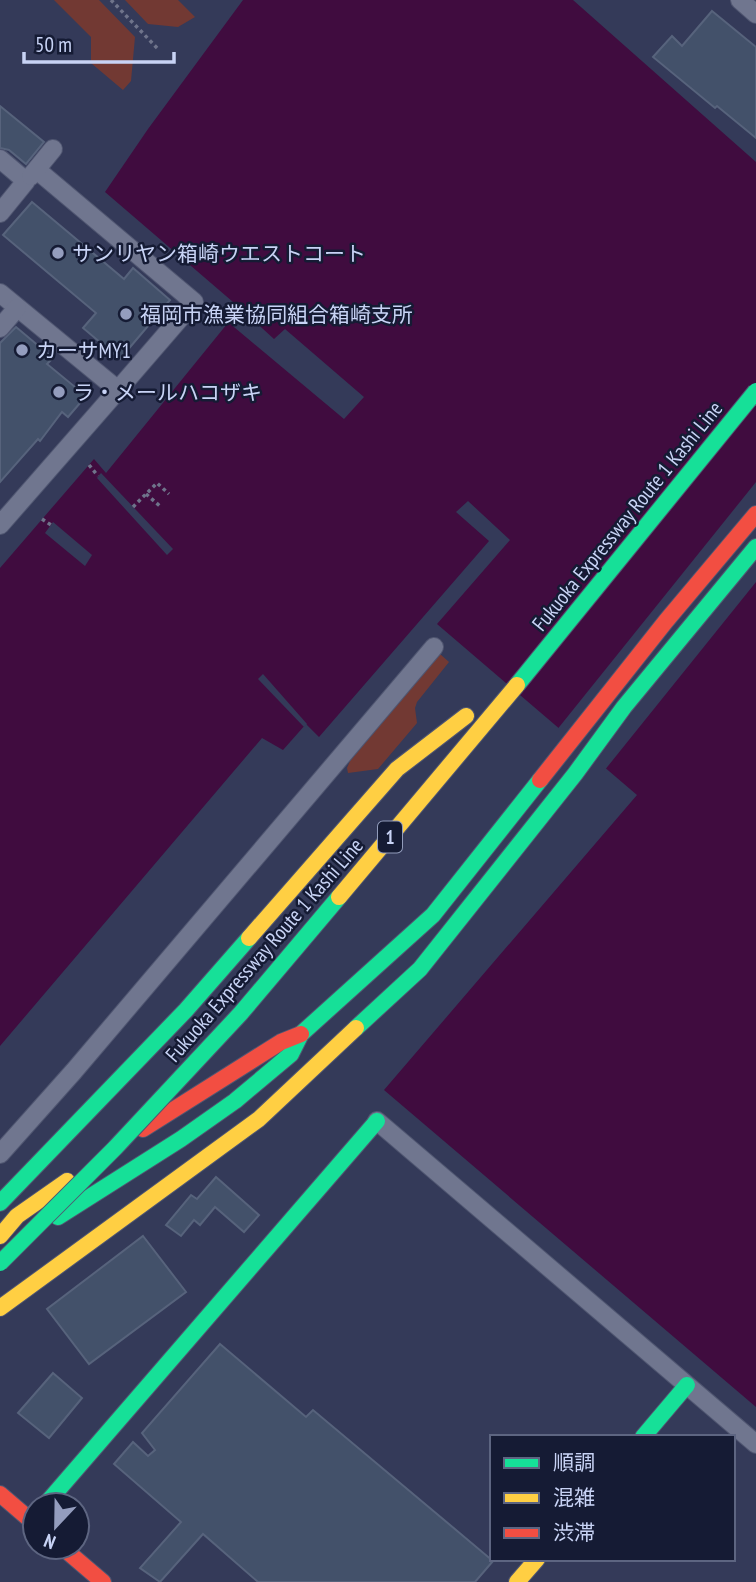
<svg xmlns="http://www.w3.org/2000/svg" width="756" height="1582" font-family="'PT Sans Narrow','Noto Sans JP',sans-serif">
<rect width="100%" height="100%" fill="#343a59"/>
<g fill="#723933">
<polygon points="54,0 99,0 135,37 131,81 123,90 91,63 91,37"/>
<polygon points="125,0 178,0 195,17 178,27 148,24"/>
<polygon points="440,654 449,662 417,702 415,708 417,723 378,769 348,773 347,768 350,761"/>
</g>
<polygon fill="#400c3f" points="243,0 573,0 756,162 756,1407 384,1090 637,795 437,624 510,540 468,501 456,512 489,541 319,737 306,724 283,750 262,738 0,1046 0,568 94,459 106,473 240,308 105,192 148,129"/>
<g fill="#343a59">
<polygon points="240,308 274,339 285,329 364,397 344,419 228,322"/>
<polygon points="101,473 173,549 167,555 97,478"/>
<polygon points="756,482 756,582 604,771 556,731"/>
<polygon points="53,522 92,555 85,566 45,533"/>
<polygon points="263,674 307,724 304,727 258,679"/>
</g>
<g fill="#43516a" stroke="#57637c" stroke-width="2">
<polygon points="712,11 756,47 756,138 717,106 715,108 653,57 672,36 682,46"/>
<polygon points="0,106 44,142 26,164 9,150 0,148"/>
<polygon points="32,202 124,279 133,268 170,300 120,359 83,328 96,313 3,235"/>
<polygon points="16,327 53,358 47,364 86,396 68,417 62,412 40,441 38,439 0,482 0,343"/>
<polygon points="216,1177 259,1215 244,1232 215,1207 200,1225 194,1220 181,1236 166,1225 191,1195 197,1199"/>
<polygon points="143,1236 186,1292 89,1364 47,1309"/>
<polygon points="220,1344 306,1417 313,1410 493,1561 475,1582 258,1582 203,1534 160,1582 140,1568 181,1522 114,1464 133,1442 148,1456 155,1450 142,1433"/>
<polygon points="53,1373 82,1398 49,1438 18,1413"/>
</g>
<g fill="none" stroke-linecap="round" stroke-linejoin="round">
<defs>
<g id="street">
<polyline points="740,0 756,14"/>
<polyline points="0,159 26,181 0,213"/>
<polyline points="37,170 194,302 118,390"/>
<polyline points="31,176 53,149"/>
<polyline points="0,293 118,390 0,525"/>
<polyline points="0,328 17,308"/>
<polyline points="377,1121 756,1444"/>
<polyline points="0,1154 74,1071 434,647"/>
</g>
<g id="fast">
<polyline points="356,1028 420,969 575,774 624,707 756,547"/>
<polyline points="0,1203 186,1010 249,938"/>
<polyline points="58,1217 181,1139 235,1101 291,1054 301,1034 433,915 540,780"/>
<polyline points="643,1437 687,1385"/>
<polyline points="45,1505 377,1121"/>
</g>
<g id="slow">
<polyline points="249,938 397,769 466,716"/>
<polyline points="0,1236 17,1216 67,1181"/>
<polyline points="0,1308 259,1119 356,1028"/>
<polyline points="517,1582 537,1559"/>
</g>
<g id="jam">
<polyline points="540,780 666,621 756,514"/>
<polyline points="143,1129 281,1042 301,1034"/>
<polyline points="0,1494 35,1524"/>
<polyline points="62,1547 103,1582"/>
</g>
</defs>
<use href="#street" stroke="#505671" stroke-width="20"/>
<use href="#fast" stroke="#505671" stroke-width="18"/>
<use href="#slow" stroke="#505671" stroke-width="18"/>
<use href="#jam" stroke="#505671" stroke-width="18"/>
<g stroke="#6f748b" stroke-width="3.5" stroke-dasharray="3.5 3.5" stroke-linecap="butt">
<polyline points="111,0 159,50"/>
<polyline points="89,465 98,476"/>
<polyline points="146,494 161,507"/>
<polyline points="133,507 157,483 169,494"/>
<polyline points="42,519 51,525"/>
</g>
<use href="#street" stroke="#70768f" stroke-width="18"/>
<use href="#fast" stroke="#16e098" stroke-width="16"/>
<use href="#slow" stroke="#ffcf43" stroke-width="16"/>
<use href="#jam" stroke="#f24e42" stroke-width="16"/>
<defs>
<g id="fast-bridge">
<polyline points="517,685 756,391"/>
<polyline points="0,1263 115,1148 241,1013 339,897"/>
</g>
<polyline id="slow-bridge" points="339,897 517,685"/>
</defs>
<use href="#fast-bridge" stroke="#505671" stroke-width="18" stroke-linecap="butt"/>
<use href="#slow-bridge" stroke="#505671" stroke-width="18" stroke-linecap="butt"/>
<use href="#fast-bridge" stroke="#16e098" stroke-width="16"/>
<use href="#slow-bridge" stroke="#ffcf43" stroke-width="16"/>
</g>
<g fill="#949dbe" stroke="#151b34" stroke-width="2.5">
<circle cx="58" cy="253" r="7"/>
<circle cx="126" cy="314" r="7"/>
<circle cx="22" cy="350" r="7"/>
<circle cx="59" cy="392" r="7"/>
</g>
<g text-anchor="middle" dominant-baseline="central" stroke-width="5" stroke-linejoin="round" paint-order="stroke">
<rect fill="#151b34" stroke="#929cbb" stroke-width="2" x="378" y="821.5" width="24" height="31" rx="5"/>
<g font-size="19" font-weight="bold" fill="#c8d3f5">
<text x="390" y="837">1</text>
</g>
<g font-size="21" fill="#c8d3f5" stroke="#151b34" text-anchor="start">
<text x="72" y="253">サンリヤン箱崎ウエストコート</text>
<text x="140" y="314">福岡市漁業協同組合箱崎支所</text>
<text x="36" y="350">カーサMY1</text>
<text x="73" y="392">ラ・メールハコザキ</text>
</g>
<g font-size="21" fill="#c8d3f5" stroke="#151b34">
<text transform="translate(627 516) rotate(-51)">Fukuoka Expressway Route 1 Kashi Line</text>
<text transform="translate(264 950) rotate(-49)">Fukuoka Expressway Route 1 Kashi Line</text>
</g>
</g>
<rect x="490" y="1435" width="245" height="126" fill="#151b34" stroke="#5d6581" stroke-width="2"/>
<rect x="504" y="1458" width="35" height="10" fill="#16e098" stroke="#5d6581" stroke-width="2"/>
<text x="553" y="1470" font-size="21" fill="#c8d3f5">順調</text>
<rect x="504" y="1493" width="35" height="10" fill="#ffcf43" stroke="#5d6581" stroke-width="2"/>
<text x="553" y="1505" font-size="21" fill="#c8d3f5">混雑</text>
<rect x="504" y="1528" width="35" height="10" fill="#f24e42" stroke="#5d6581" stroke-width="2"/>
<text x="553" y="1540" font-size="21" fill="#c8d3f5">渋滞</text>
<g transform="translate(56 1526) rotate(202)"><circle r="33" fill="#151b34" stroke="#5d6581" stroke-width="2"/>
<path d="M0-5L12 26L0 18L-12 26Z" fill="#949dbe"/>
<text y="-10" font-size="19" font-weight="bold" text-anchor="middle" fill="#c8d3f5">N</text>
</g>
<path d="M24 52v10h150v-10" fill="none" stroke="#c8d3f5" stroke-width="3.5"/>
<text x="35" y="52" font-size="21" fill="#c8d3f5" stroke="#151b34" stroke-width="5" paint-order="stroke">50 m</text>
</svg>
